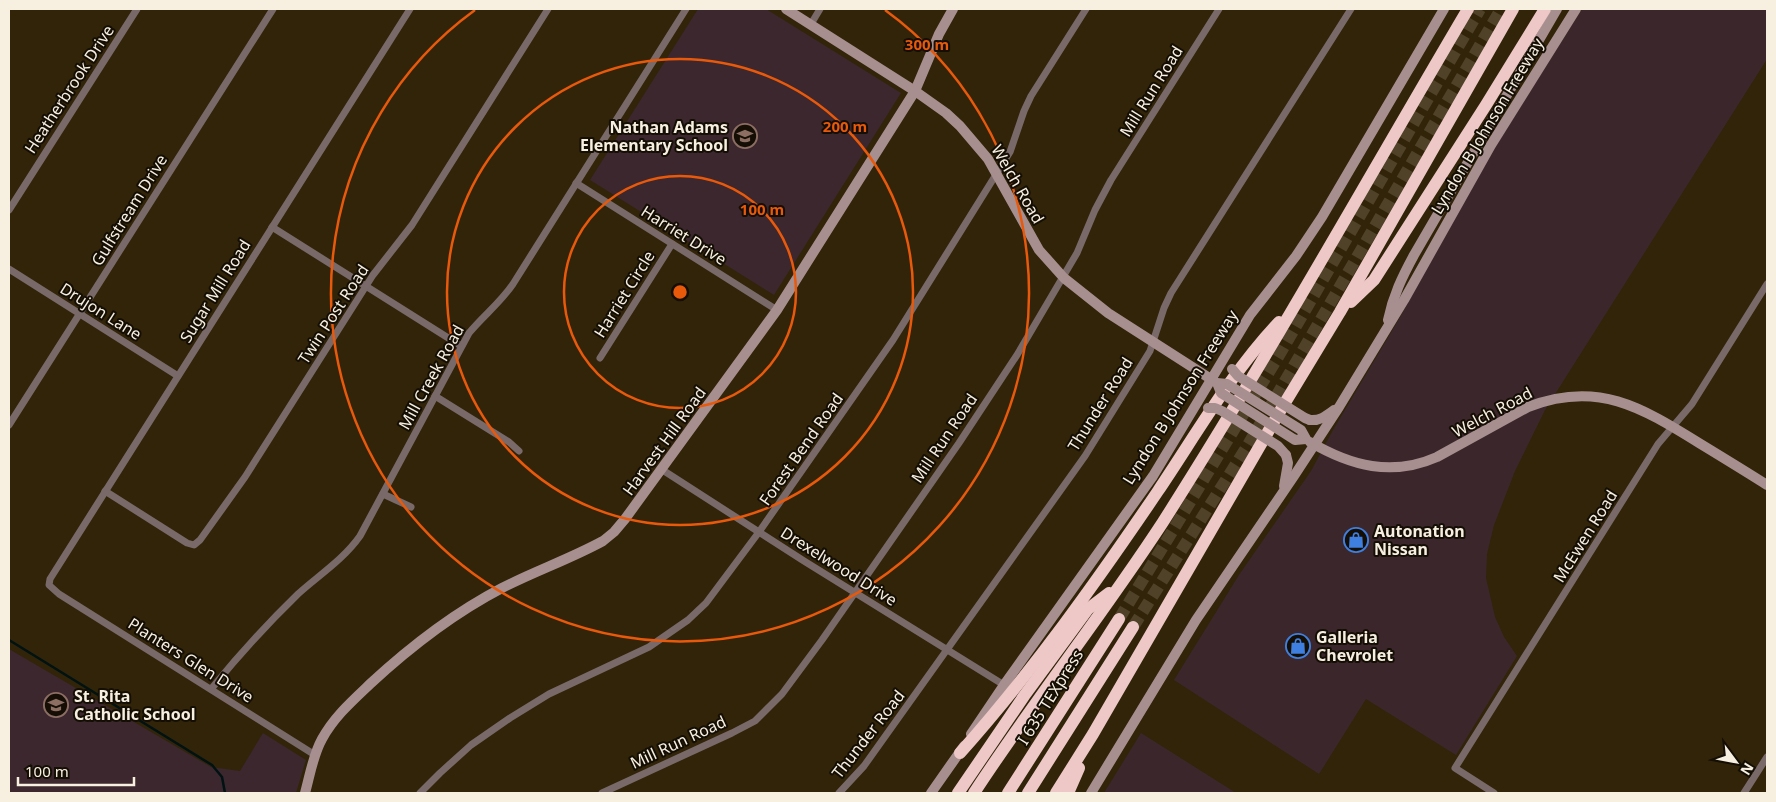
<svg xmlns="http://www.w3.org/2000/svg" width="1776" height="802" font-family="'Noto Sans',sans-serif">
<rect width="100%" height="100%" fill="#312409"/>
<g fill="#3b272b">
<polygon points="1582,9 1767,9 1767,59 1545,410 1515,471 1494,525 1487,554 1486,578 1495,617 1504,637 1517,656 1456,755 1366,699 1319,774 1174,680 1239,575 1311,471 1333,430 1399,319 1488,158"/>
<polygon points="1141,733 1236,793 1104,793"/>
</g>
<g fill="#3b272d">
<polygon points="698,9 766,9 901,93 774,295 590,180"/>
<polygon points="9,649 211,767 240,771 263,733 306,760 296,793 9,793"/>
</g>
<g fill="none" stroke-linecap="round" stroke-linejoin="round">
<polyline stroke="#001212" stroke-width="2.5" points="9,640 212,765 222,777 225,793"/>
<g stroke="#4f4229" stroke-width="12" stroke-dasharray="12 6" stroke-linecap="butt">
<polyline points="1119,619 1278,357 1480,9"/>
<polyline points="1133,627 1248,445 1501,9"/>
</g>
<g stroke="#796969" stroke-width="7">
<polyline points="811,24 820,9"/>
<polyline points="576,183 777,310"/>
<polyline points="9,210 137,9"/>
<polyline points="272,227 461,346"/>
<polyline points="9,269 178,376"/>
<polyline points="600,358 672,244"/>
<polyline points="435,396 509,442 519,451"/>
<polyline points="9,425 273,9"/>
<polyline points="661,469 804,561 1004,685"/>
<polyline points="105,491 187,543 194,545 200,540 245,477 373,275 412,225 548,9"/>
<polyline points="383,494 411,507"/>
<path d="M212 688C239 655 267 624 298 594 319 575 343 560 360 536L469 333C484 315 500 303 513 284L686 9"/>
<polyline points="315,755 59,594 49,585 50,579 410,9"/>
<polyline points="420,793 440,773 471,745 510,718 549,694 649,647 688,620 706,603 759,532 893,340 1010,152 1024,111 1031,96 1086,9"/>
<polyline points="602,793 732,733 755,721 782,694 822,640 959,443 1017,355 1077,253 1095,210 1111,180 1219,9"/>
<polyline points="839,793 864,766 1085,456 1150,351 1164,308 1171,293 1351,9"/>
<polyline points="1494,793 1455,768 1658,444 1692,404 1767,284"/>
<polyline points="1744,793 1767,757"/>
</g>
<g stroke="#a88f8f" stroke-width="10">
<polyline points="786,9 915,91 946,113 960,126 988,159 1039,250 1064,278 1108,313 1214,381"/>
<path d="M1388 320C1393 296 1402 277 1414 255L1557 9"/>
<path d="M1310 420C1320 421 1326 416 1334 410"/>
<path d="M1310 442C1351 466 1392 477 1437 457L1528 407C1597 380 1641 407 1699 443 1722 457 1745 471 1767 485"/>
<polyline points="1284,486 1288,463 1286,455"/>
<polyline points="971,734 1004,685 1153,476 1250,315 1296,256 1322,217 1444,9"/>
<path d="M305 793C310 775 313 755 322 739 334 717 352 701 370 684 410 647 454 613 502 588 535 571 570 559 603 541L614 532 625 519 777 310 915 91 939 34 953 9"/>
<polyline points="931,793 964,746"/>
<polyline points="1091,793 1196,620 1294,476 1339,407 1404,300 1491,145 1576,9"/>
</g>
<g stroke="#eec7c7" stroke-width="12">
<polyline points="1351,302 1374,280 1486,105 1545,9"/>
<path d="M960 753C1033 671 1097 581 1158 491 1197 433 1231 373 1279 322"/>
<polyline points="958,793 1024,696 1088,609 1109,593"/>
<path d="M974 793C1034 701 1103 614 1163 522 1270 354 1367 180 1468 9"/>
<polyline points="1008,793 1119,619"/>
<polyline points="1028,793 1133,627"/>
<polyline points="1056,793 1093,734 1283,406 1340,312 1513,9"/>
<polyline points="1068,793 1079,768"/>
</g>
<g stroke="#a88f8f" stroke-width="10">
<polyline points="1232,369 1238,376 1305,418 1310,420"/>
<polygon points="1217,383 1227,384 1301,430 1306,439 1295,440 1221,393"/>
<polyline points="1208,408 1215,408 1222,411 1278,446 1286,455"/>
</g>
</g>
<g fill="none" stroke="#e8590c" stroke-width="2.5">
<circle cx="680" cy="292" r="116"/>
<circle cx="680" cy="292" r="233"/>
<path d="M885 10A349 349 0 1 1 475 10"/>
</g>
<defs>
<symbol id="school-ring" viewBox="-11 -11 22 22"><circle r="9.5" fill="#140e05" stroke="#8d6e63" stroke-width="1.5"/><path d="M0-5L7-2L0 1L-7-2ZM-4 1L0 2.5L4 1V4Q0 6-4 4Z" fill="#8d6e63"/></symbol>
<symbol id="shop-ring" viewBox="-11 -11 22 22"><circle r="9.5" fill="#140e05" stroke="#3f7fe0" stroke-width="1.5"/><path d="M-5-2.5h2.3a2.7 3.5 0 0 1 5.4 0H5L5.5 6h-11ZM-1.5-2.5h3a1.5 2.3 0 0 0-3 0Z" fill="#3f7fe0"/></symbol>
</defs>
<g fill-rule="evenodd">
<use href="#school-ring" x="731" y="122" width="28" height="28"/>
<use href="#shop-ring" x="1342" y="526" width="28" height="28"/>
<use href="#shop-ring" x="1284" y="632" width="28" height="28"/>
<use href="#school-ring" x="42" y="691" width="28" height="28"/>
</g>
<g text-anchor="middle" dominant-baseline="central" stroke-width="4" stroke-linejoin="round" paint-order="stroke">
<g font-size="16" fill="#f7efe0" stroke="#140e05">
<text transform="translate(69 89) rotate(-57)">Heatherbrook Drive</text>
<text transform="translate(1151 91) rotate(-58)">Mill Run Road</text>
<text transform="translate(1487 126) rotate(-59)">Lyndon B Johnson Freeway</text>
<text transform="translate(1018 184) rotate(60)">Welch Road</text>
<text transform="translate(129 210) rotate(-58)">Gulfstream Drive</text>
<text transform="translate(684 235) rotate(32)">Harriet Drive</text>
<text transform="translate(215 291) rotate(-58)">Sugar Mill Road</text>
<text transform="translate(624 294) rotate(-58)">Harriet Circle</text>
<text transform="translate(101 311) rotate(32)">Drujon Lane</text>
<text transform="translate(333 314) rotate(-57)">Twin Post Road</text>
<text transform="translate(431 377) rotate(-61)">Mill Creek Road</text>
<text transform="translate(1180 397) rotate(-58)">Lyndon B Johnson Freeway</text>
<text transform="translate(1100 404) rotate(-58)">Thunder Road</text>
<text transform="translate(1492 412) rotate(-28)">Welch Road</text>
<text transform="translate(944 438) rotate(-56)">Mill Run Road</text>
<text transform="translate(664 441) rotate(-54)">Harvest Hill Road</text>
<text transform="translate(801 449) rotate(-55)">Forest Bend Road</text>
<text transform="translate(1585 536) rotate(-58)">McEwen Road</text>
<text transform="translate(839 566) rotate(32)">Drexelwood Drive</text>
<text transform="translate(191 660) rotate(32)">Planters Glen Drive</text>
<text transform="translate(1050 697) rotate(-58)">I 635 TEXpress</text>
<text transform="translate(868 734) rotate(-52)">Thunder Road</text>
<text transform="translate(678 742) rotate(-25)">Mill Run Road</text>
</g>
<g font-size="16" font-weight="bold" fill="#f7efe0" stroke="#140e05" text-anchor="start">
<text x="728" y="127" text-anchor="end">Nathan Adams<tspan x="728" dy="18">Elementary School</tspan></text>
<text x="1374" y="531">Autonation<tspan x="1374" dy="18">Nissan</tspan></text>
<text x="1316" y="637">Galleria<tspan x="1316" dy="18">Chevrolet</tspan></text>
<text x="74" y="696">St. Rita<tspan x="74" dy="18">Catholic School</tspan></text>
</g>
</g>
<circle cx="680" cy="292" r="8" fill="#e8590c" stroke="#140e05" stroke-width="2.5"/>
<g font-size="15" text-anchor="middle" font-weight="bold" fill="#e8590c" stroke="#140e05" stroke-width="4" stroke-linejoin="round" paint-order="stroke">
<text x="927" y="50">300 m</text>
<text x="845" y="132">200 m</text>
<text x="762" y="215">100 m</text>
</g>
<rect width="1776" height="802" fill="none" stroke="#f7efe0" stroke-width="20"/>
<g transform="translate(1736 762) rotate(122)" stroke="#140e05" stroke-width="4" paint-order="stroke">
<path d="M0-4L9 19L0 12L-9 19Z" fill="#f7efe0"/>
<text y="-8" font-size="14" font-weight="bold" text-anchor="middle" fill="#f7efe0">N</text>
</g>
<path d="M18 777v8h116v-8" fill="none" stroke="#f7efe0" stroke-width="2.5"/>
<text x="25" y="777" font-size="15" fill="#f7efe0" stroke="#140e05" stroke-width="4" paint-order="stroke">100 m</text>
</svg>
